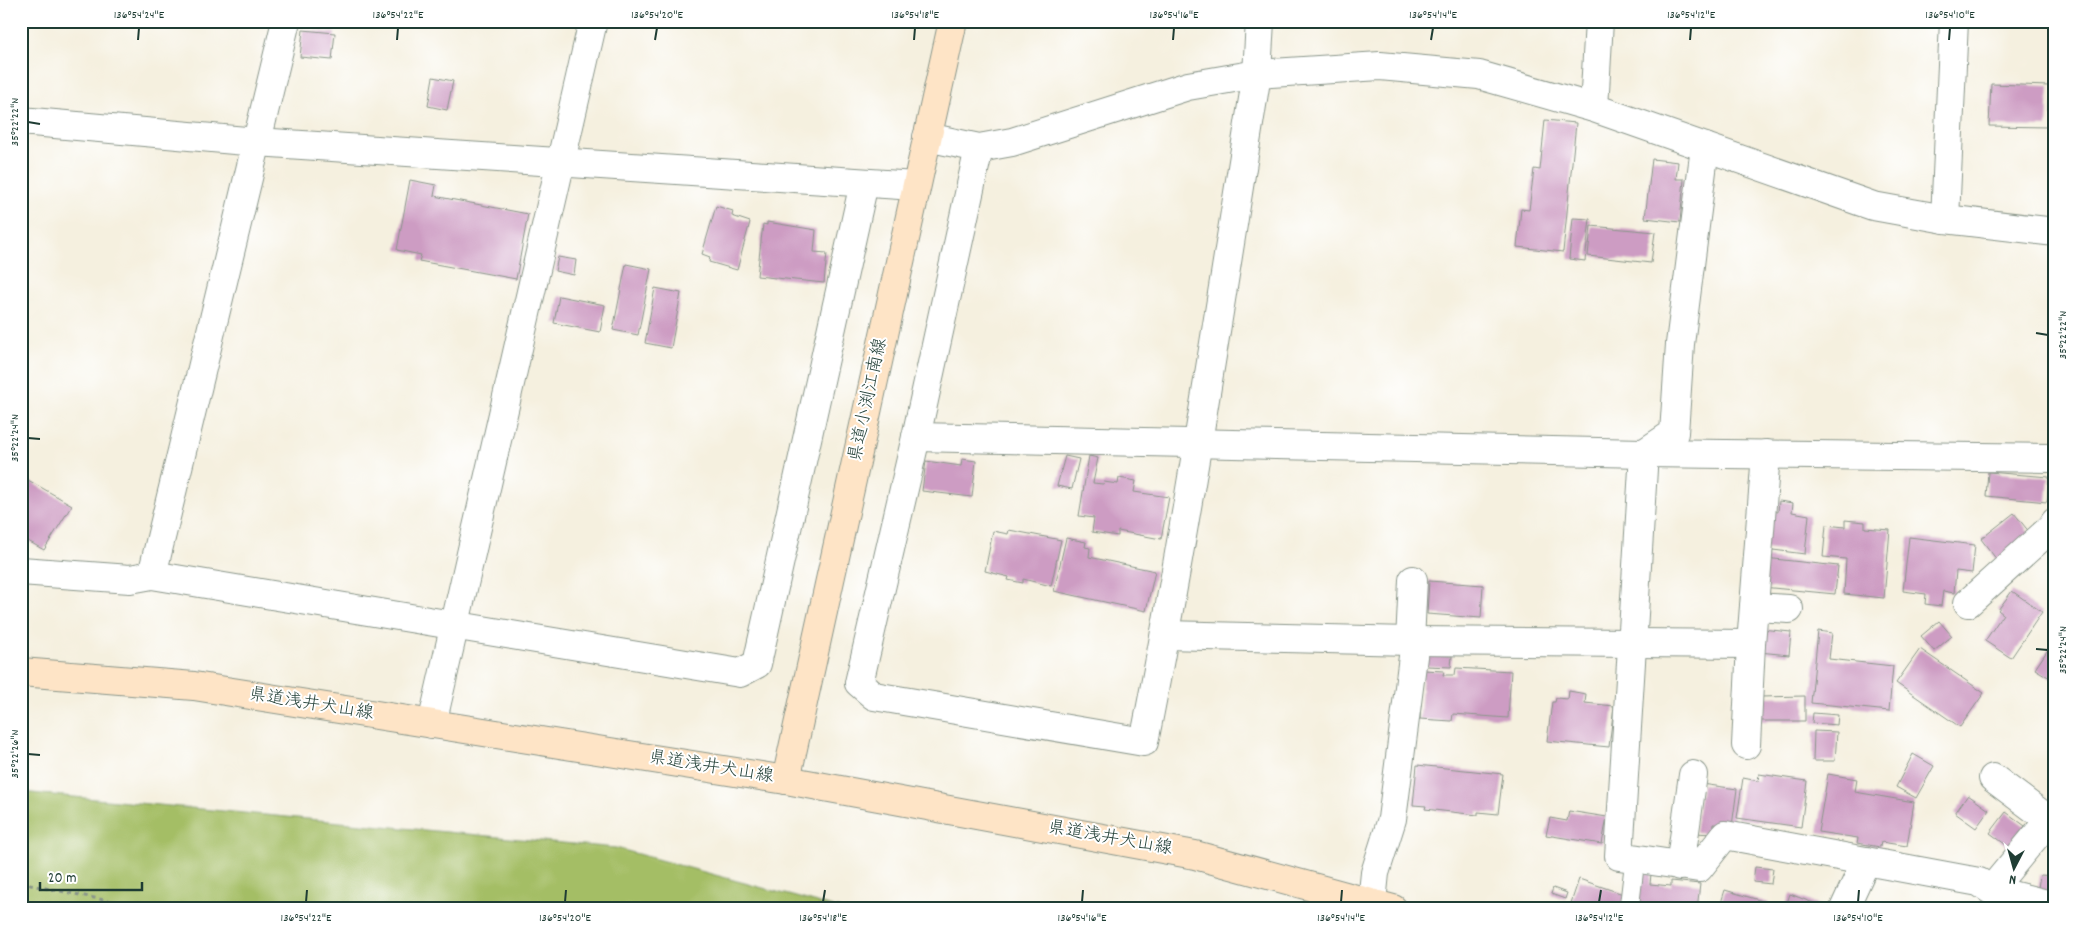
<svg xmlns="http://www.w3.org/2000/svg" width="2076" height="930" font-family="Dekko,'Klee One',sans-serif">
<rect width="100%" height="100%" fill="#fff"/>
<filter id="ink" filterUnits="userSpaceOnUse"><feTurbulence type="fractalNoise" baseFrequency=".02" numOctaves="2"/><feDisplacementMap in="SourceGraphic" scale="10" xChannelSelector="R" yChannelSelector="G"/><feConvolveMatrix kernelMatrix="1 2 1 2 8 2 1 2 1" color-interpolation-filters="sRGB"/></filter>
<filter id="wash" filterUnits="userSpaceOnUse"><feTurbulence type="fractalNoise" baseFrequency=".0096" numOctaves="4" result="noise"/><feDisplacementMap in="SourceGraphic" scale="20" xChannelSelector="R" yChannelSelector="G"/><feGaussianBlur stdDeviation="1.12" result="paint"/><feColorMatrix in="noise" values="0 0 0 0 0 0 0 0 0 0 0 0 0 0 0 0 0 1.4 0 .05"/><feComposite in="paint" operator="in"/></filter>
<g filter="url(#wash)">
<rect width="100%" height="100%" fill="#f5f0df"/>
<polygon fill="#a4be65" stroke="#627e4c" points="21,792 616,848 840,909 21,909"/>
<g id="blocks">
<g fill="#cd9cc3">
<polygon points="303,30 335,33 332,60 300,57"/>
<polygon points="433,77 453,81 447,110 428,106"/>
<polygon points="1991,84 2049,86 2047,127 1989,126"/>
<polygon points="1545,120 1576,123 1563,252 1517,247 1521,209 1529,210 1534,169 1540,170"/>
<polygon points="1652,159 1678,162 1676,179 1684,179 1680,222 1645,218"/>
<polygon points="410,180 436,185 434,196 528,214 516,279 419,261 421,255 397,250"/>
<polygon points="716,206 733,211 732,216 750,222 737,270 709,262 710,257 702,254"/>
<polygon points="1573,218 1590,219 1585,261 1569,259"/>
<polygon points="767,222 816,230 814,252 827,253 824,283 757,276 763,224 767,225"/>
<polygon points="1591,226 1655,232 1651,263 1588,256"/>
<polygon points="558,257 576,260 574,275 555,271"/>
<polygon points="626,264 651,269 638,335 613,330"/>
<polygon points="655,288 681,293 671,348 645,343"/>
<polygon points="559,296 605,305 600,332 554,323"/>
<polygon points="1065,456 1079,459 1072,489 1057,486"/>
<polygon points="1089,456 1098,458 1093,483 1103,484 1104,482 1118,484 1119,478 1136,481 1134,492 1169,497 1161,539 1118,531 1118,536 1092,532 1094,518 1079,516"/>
<polygon points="962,459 976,461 972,497 922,491 926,461 961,466"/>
<polygon points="1988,472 2049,477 2047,502 1986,496"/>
<polygon points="21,476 72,505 44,550 21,537"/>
<polygon points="1779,501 1793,503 1792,512 1809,515 1805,554 1765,549 1770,511 1778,512"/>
<polygon points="2014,513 2030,533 1997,560 1981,539"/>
<polygon points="1845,520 1865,522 1865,528 1890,530 1884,598 1844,594 1846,559 1823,557 1826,525 1845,527"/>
<polygon points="1009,530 1061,540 1051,586 1023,579 1023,583 1008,580 1009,577 985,571 993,531 1008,534"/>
<polygon points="1909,537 1975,545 1972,573 1956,571 1954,593 1943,591 1941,606 1925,604 1926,594 1903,591"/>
<polygon points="1066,538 1086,542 1085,547 1090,548 1089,557 1155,571 1146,611 1054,591"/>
<polygon points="1765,558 1838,566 1835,594 1762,587"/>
<polygon points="1429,581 1483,585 1481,618 1427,614"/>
<polygon points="2012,591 2042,612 2011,658 1985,641 2003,614 1998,610"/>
<polygon points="1939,621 1952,636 1934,651 1921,636"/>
<polygon points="1761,629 1791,632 1789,655 1759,652"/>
<polygon points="1818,631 1832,633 1829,659 1893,666 1889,711 1811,703"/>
<polygon points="2055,639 2055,681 2035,669"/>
<polygon points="1920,649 1984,693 1960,727 1896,683"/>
<polygon points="1427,655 1452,656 1451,667 1426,666"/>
<polygon points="1456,668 1511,671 1508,718 1453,714 1452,721 1420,719 1423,670 1444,671 1443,675 1455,675"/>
<polygon points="1569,691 1586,694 1585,703 1614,706 1609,747 1547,741 1552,702 1555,702 1556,698 1568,699"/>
<polygon points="1805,696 1805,721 1761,721 1760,697"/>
<polygon points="1813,713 1838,715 1837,725 1812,723"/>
<polygon points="1814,731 1837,732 1835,761 1813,761"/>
<polygon points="1913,754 1934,766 1916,798 1896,787"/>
<polygon points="1417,765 1503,774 1498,814 1478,812 1478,815 1425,809 1426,806 1413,805"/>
<polygon points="1759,774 1807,781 1801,827 1737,818 1743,778 1758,781"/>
<polygon points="1828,774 1857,779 1855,792 1914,802 1907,846 1881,842 1880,847 1857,843 1858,838 1818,832"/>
<polygon points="1702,784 1737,789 1732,826 1713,824 1712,834 1695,833"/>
<polygon points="1968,795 1989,810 1976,828 1955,813"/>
<polygon points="1569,811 1607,817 1602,844 1546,835 1550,818 1567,821"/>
<polygon points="2006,812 2025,826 2009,847 1990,833"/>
<polygon points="1755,867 1773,869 1771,884 1753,882"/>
<polygon points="1641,873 1651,874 1650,884 1671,886 1671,881 1700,884 1697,909 1637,909"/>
<polygon points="2040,875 2055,876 2055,897 2037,894"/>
<polygon points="1579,879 1626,895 1621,909 1569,909"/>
<polygon points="1553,888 1567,893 1565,899 1551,894"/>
<polygon points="1725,890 1769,903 1768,909 1719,909"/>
<polygon points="1790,894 1829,909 1785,909"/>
</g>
</g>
</g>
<g filter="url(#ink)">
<use href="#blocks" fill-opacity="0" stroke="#8a968a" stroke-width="1"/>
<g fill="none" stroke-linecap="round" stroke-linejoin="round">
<defs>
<polyline id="lane" points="1629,909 1635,859"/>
<g id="street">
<polyline points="1594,108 1599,21"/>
<polyline points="21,121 257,142 915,186"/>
<polyline points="927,137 979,148 1012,142 1188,86 1257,74 1380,66 1479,75 1594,108 1873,206 1945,219 2055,232"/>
<polyline points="1705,147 1680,344 1674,433 1644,453 1619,856 1699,868 1725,835 1979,882 1991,890 2055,906"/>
<path d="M979 148 916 437 859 683 874 696 1144 742C1188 520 1221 297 1257 74L1260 21"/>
<polyline points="1945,219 1954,21"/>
<polyline points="916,437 1644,453 2055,458"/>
<polyline points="21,571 130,579 152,575 740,673 757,664 864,183"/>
<polyline points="152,575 286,21"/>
<polyline points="1968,603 2051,528 2055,522"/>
<polyline points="1754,607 1789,609"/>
<polyline points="1165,635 1410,641 1751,644"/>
<polyline points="1410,641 1413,580"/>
<polyline points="432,724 593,21"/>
<polyline points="1746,745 1751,644 1766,454"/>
<polyline points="1993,778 2048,819"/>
<polyline points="1680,866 1693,775"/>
<polyline points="1991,890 2055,813"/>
<polyline points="1372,902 1375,873 1392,819 1415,641"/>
<polyline points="1844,909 1866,861"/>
</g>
<g id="secondary">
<polyline points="21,672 194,686 786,780 1195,855 1393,909"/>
<polyline points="786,780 953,21"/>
</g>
</defs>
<use href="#lane" stroke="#8a968a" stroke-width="21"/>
<use href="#street" stroke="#8a968a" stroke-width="30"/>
<use href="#secondary" stroke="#8a968a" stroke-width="30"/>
<polyline stroke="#8a968a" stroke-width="3" stroke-dasharray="4 4" stroke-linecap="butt" points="21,883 148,909"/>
<use href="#lane" stroke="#fff" stroke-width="19"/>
<use href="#street" stroke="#fff" stroke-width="28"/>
<use href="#secondary" stroke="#fee4c6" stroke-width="28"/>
</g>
</g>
<path fill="none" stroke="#1f3d34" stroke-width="2" d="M138 40 139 28M397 40 398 28M655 40 657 28M914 40 915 28M1173 40 1174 28M1431 40 1433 28M1690 40 1691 28M1949 40 1950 28M28 122 40 124M2036 333 2048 335M28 438 40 439M2036 649 2048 650M28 754 40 755M306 902 307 890M565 902 566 890M823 902 825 890M1082 902 1083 890M1341 902 1342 890M1599 902 1601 890M1858 902 1859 890"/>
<g text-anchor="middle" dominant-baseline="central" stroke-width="4" stroke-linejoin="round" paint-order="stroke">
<g font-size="18" fill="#1f3d34" stroke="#fff">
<text transform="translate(869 400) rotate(-78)">県道小渕江南線</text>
<text transform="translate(311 705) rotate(9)">県道浅井犬山線</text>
<text transform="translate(711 768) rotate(9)">県道浅井犬山線</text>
<text transform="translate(1110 839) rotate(10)">県道浅井犬山線</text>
</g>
</g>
<rect width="2076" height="930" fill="none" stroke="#fff" stroke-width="55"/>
<g transform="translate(2014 868) rotate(186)" stroke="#ffffff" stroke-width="4" paint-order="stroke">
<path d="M0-4L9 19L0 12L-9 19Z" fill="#1f3d34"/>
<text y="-8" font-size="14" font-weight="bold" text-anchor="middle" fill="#1f3d34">N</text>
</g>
<path d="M40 882v8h102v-8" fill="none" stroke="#1f3d34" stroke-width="2.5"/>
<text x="48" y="882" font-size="15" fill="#1f3d34" stroke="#ffffff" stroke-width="4" paint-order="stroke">20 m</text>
<rect x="28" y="28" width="2020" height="874" fill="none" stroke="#1f3d34" stroke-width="2"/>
<g font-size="12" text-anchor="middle" fill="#1f3d34">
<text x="139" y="18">136°54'24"E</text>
<text x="398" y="18">136°54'22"E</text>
<text x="657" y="18">136°54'20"E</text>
<text x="915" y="18">136°54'18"E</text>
<text x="1174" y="18">136°54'16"E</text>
<text x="1433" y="18">136°54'14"E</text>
<text x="1691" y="18">136°54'12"E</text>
<text x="1950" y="18">136°54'10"E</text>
<text transform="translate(14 122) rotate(-90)" y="4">35°22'22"N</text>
<text transform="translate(2062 335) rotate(-90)" y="4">35°22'22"N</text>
<text transform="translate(14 438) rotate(-90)" y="4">35°22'24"N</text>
<text transform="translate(2062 650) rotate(-90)" y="4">35°22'24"N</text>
<text transform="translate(14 754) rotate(-90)" y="4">35°22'26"N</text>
<text x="306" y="921">136°54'22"E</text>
<text x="565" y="921">136°54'20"E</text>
<text x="823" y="921">136°54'18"E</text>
<text x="1082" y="921">136°54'16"E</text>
<text x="1341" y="921">136°54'14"E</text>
<text x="1599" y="921">136°54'12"E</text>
<text x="1858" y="921">136°54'10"E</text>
</g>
</svg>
